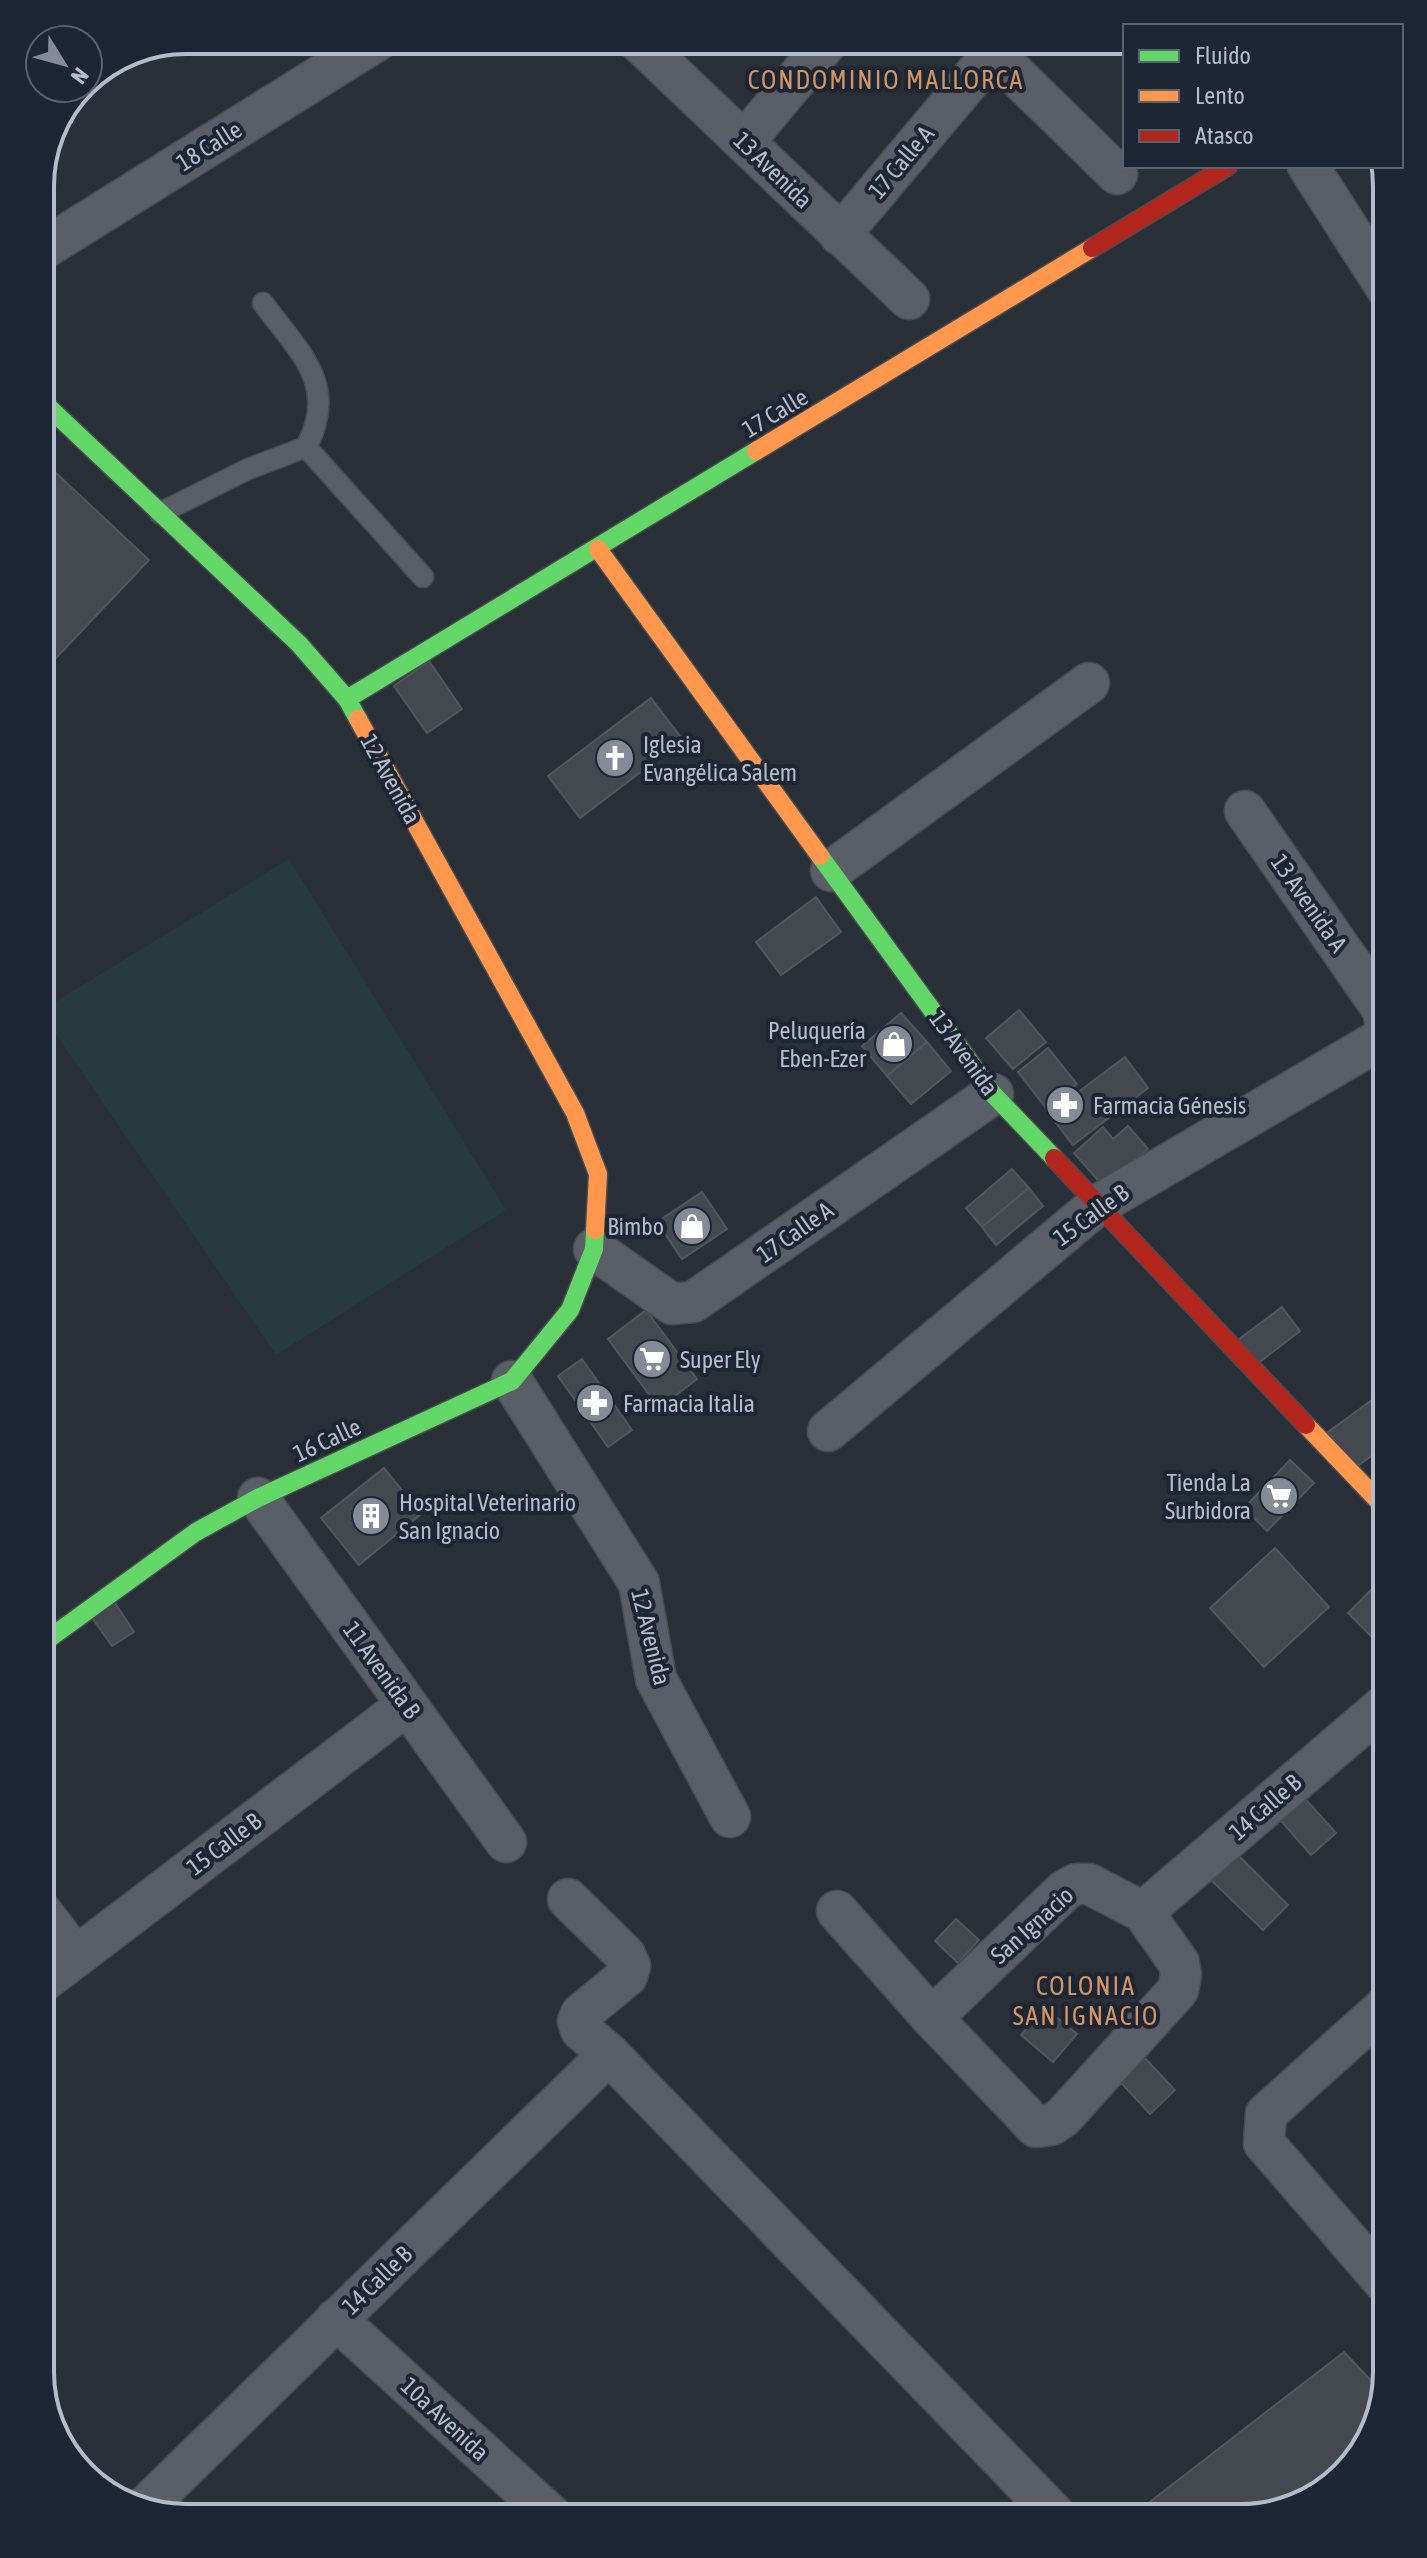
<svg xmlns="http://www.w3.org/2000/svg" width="1427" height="2558" font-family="'Asap Condensed',sans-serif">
<rect width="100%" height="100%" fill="#2a3038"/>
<polygon fill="#273a3e" points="289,859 506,1210 276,1355 40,1011"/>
<g fill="#444950" stroke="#52575f" stroke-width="2">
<polygon points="40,458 149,560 54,660 40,648"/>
<polygon points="429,661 462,709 427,733 394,686"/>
<polygon points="651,698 683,740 580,818 548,776"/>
<polygon points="816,897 841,932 781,975 756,942"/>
<polygon points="1019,1010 1046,1042 1013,1069 986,1038"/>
<polygon points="901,1013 927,1042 887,1076 862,1046"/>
<polygon points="927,1042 951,1071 911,1104 887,1076"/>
<polygon points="1048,1048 1077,1084 1046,1108 1018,1072"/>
<polygon points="1125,1057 1148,1088 1073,1145 1049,1114"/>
<polygon points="1128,1126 1148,1149 1104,1187 1074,1153 1103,1127 1113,1139"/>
<polygon points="1012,1169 1029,1188 982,1227 966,1208"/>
<polygon points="1029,1188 1043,1206 996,1245 982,1227"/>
<polygon points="702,1192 727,1229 682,1259 657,1222"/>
<polygon points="1282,1307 1300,1331 1257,1364 1239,1339"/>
<polygon points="646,1310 697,1379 659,1408 608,1339"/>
<polygon points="582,1359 632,1430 608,1447 558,1376"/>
<polygon points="1372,1400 1387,1421 1387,1444 1355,1468 1328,1432"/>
<polygon points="1290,1460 1314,1483 1267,1531 1244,1508"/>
<polygon points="384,1468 421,1514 359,1565 321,1518"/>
<polygon points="1275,1548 1329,1607 1264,1667 1210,1608"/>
<polygon points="1387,1574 1387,1620 1371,1636 1348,1613"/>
<polygon points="113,1600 134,1632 112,1646 90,1615"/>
<polygon points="1299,1792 1336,1833 1311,1855 1275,1814"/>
<polygon points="1238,1855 1288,1905 1263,1930 1212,1881"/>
<polygon points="956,1919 979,1940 958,1963 935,1941"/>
<polygon points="1044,2007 1077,2034 1053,2062 1021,2035"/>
<polygon points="1138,2051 1175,2090 1150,2114 1113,2074"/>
<polygon points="1344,2352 1383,2393 1362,2454 1297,2507 1241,2518 1129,2518"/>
</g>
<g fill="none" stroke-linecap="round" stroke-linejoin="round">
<defs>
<g id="lane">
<polyline points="306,447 423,577"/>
<path d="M160 513 248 469 306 447C340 385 298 351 263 303"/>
</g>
<g id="street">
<polyline points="637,40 909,299"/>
<polyline points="980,40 1117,174"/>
<polyline points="744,142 829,40"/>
<polyline points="1308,166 1387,289"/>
<polyline points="840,235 993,53"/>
<polyline points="40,251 378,40"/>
<polyline points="831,871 1089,683"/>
<polyline points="594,1249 672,1304 693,1302 993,1094"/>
<polyline points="512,1381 639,1583 656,1679 730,1817"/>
<polyline points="828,1431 1096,1206 1381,1039 1386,1027 1383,1010 1245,811"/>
<polyline points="258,1498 506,1842"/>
<polyline points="568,1899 625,1955 630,1966 627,1976 581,2014 578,2021 581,2030 609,2054 1058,2518"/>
<polyline points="40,1910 76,1957"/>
<polyline points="837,1911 932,2018 1036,2127 1051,2125 1063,2117 1178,1990 1181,1975 1179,1963 1143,1912 1089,1884 1076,1884 1065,1890 932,2018"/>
<polyline points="1143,1912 1387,1703"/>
<polyline points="40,1984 407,1705"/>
<polyline points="1387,2282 1384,2282 1264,2143 1266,2114 1387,2005"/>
<polyline points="336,2319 554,2518"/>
<polyline points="145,2507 609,2054"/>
</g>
<g id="fast">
<polyline points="40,399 299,644 347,699 358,719"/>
<polyline points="347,699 756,451"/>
<polyline points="820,856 993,1094 1054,1158"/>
<polyline points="40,1645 196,1532 258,1498 512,1381 570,1310 594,1249 595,1230"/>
</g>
<g id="slow">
<polyline points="756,451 1092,248"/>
<polyline points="598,549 820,856"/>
<polyline points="358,719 575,1113 598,1174 595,1230"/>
<polyline points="1306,1425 1387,1510"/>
</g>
<g id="jam">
<polyline points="1092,248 1228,166"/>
<polyline points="1054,1158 1306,1425"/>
</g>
</defs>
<use href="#lane" stroke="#484c53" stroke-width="23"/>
<use href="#street" stroke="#484c53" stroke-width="43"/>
<use href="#fast" stroke="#484c53" stroke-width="21"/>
<use href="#slow" stroke="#484c53" stroke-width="21"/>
<use href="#jam" stroke="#484c53" stroke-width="21"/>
<use href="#lane" stroke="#5a5e66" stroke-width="20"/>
<use href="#street" stroke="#5a5e66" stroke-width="40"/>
<use href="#fast" stroke="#63d668" stroke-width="18"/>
<use href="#slow" stroke="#ff974d" stroke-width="18"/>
<use href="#jam" stroke="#b3261e" stroke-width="18"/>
</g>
<defs>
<symbol id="church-disc" viewBox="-11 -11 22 22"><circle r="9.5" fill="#848b96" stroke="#1d2633"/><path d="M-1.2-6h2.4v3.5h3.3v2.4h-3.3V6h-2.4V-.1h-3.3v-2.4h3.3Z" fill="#fff"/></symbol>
<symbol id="shop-disc" viewBox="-11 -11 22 22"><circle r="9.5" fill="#848b96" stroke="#1d2633"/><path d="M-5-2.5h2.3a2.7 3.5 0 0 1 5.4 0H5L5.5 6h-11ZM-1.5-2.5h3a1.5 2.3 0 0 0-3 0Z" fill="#fff"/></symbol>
<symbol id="pharmacy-disc" viewBox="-11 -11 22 22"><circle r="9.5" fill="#848b96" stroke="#1d2633"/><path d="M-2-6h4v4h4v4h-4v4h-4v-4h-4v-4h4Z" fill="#fff"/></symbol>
<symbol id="supermarket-disc" viewBox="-11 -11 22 22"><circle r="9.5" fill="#848b96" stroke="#1d2633"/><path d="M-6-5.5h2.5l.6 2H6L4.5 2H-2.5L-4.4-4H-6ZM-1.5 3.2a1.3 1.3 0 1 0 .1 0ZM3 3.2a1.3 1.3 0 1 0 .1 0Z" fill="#fff"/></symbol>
<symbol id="building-disc" viewBox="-11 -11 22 22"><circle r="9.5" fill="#848b96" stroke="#1d2633"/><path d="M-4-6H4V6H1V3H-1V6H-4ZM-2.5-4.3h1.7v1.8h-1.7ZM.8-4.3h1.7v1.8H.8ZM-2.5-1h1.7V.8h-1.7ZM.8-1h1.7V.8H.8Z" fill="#fff"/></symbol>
</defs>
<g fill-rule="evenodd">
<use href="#church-disc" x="593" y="736" width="44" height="44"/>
<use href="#shop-disc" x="872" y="1022" width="44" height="44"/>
<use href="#pharmacy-disc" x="1043" y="1083" width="44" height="44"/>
<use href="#shop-disc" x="670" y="1204" width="44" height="44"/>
<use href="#supermarket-disc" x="630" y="1337" width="44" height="44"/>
<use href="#pharmacy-disc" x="573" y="1381" width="44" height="44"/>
<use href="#supermarket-disc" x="1257" y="1474" width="44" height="44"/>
<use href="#building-disc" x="349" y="1494" width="44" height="44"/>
</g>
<g text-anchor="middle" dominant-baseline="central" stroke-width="8" stroke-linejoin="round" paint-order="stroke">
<g font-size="24" fill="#b4bcc9" stroke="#1d2633">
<text transform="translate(209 146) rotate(-32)">18 Calle</text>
<text transform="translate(901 162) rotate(-50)">17 Calle A</text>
<text transform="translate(773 170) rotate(44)">13 Avenida</text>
<text transform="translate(775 413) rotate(-31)">17 Calle</text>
<text transform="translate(391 779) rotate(61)">12 Avenida</text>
<text transform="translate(1309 903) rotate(55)">13 Avenida A</text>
<text transform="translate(964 1053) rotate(54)">13 Avenida</text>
<text transform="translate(1091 1215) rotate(-36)">15 Calle B</text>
<text transform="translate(795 1232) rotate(-35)">17 Calle A</text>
<text transform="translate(327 1440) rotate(-25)">16 Calle</text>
<text transform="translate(651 1637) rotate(76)">12 Avenida</text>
<text transform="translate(382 1670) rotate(54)">11 Avenida B</text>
<text transform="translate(1265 1807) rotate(-41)">14 Calle B</text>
<text transform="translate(224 1844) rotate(-37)">15 Calle B</text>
<text transform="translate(1032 1925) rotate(-42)">San Ignacio</text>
<text transform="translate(377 2280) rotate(-44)">14 Calle B</text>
<text transform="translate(445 2419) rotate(43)">10a Avenida</text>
</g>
<g font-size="24" fill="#b4bcc9" stroke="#1d2633" text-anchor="start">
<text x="643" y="744">Iglesia<tspan x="643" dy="28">Evangélica Salem</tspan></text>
<text x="866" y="1030" text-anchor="end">Peluquería<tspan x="866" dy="28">Eben-Ezer</tspan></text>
<text x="1093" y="1105">Farmacia Génesis</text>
<text x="664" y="1226" text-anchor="end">Bimbo</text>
<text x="680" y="1359">Super Ely</text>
<text x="623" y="1403">Farmacia Italia</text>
<text x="1251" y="1482" text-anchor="end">Tienda La<tspan x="1251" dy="28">Surbidora</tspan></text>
<text x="399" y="1502">Hospital Veterinario<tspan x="399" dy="28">San Ignacio</tspan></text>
</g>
<g font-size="26" letter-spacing="2" fill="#d59563" stroke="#1d2633">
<text x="886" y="80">CONDOMINIO MALLORCA</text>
<text x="1086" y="1986">COLONIA<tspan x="1086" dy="30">SAN IGNACIO</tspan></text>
</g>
</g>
<path d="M0 0H1427V2558H0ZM186 54H1241A132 132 0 0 1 1373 186V2372A132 132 0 0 1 1241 2504H186A132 132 0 0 1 54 2372V186A132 132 0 0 1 186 54Z" fill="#1d2633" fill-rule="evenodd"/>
<path fill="none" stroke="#b4bcc9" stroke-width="4" d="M186 54H1241A132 132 0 0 1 1373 186V2372A132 132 0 0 1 1241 2504H186A132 132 0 0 1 54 2372V186A132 132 0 0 1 186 54Z"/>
<rect x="1123" y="24" width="280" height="144" fill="#1d2633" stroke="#59626f" stroke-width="2"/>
<rect x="1139" y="50" width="40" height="12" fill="#63d668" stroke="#59626f" stroke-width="2"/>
<text x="1195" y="64" font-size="24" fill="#b4bcc9">Fluido</text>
<rect x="1139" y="90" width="40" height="12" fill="#ff974d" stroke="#59626f" stroke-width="2"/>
<text x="1195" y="104" font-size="24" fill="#b4bcc9">Lento</text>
<rect x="1139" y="130" width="40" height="12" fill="#b3261e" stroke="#59626f" stroke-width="2"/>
<text x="1195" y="144" font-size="24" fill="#b4bcc9">Atasco</text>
<g transform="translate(64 64) rotate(127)"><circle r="38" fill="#1d2633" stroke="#59626f" stroke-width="2"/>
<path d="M0-6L14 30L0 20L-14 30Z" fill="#848b96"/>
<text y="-12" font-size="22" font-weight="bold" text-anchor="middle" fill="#b4bcc9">N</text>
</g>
</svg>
